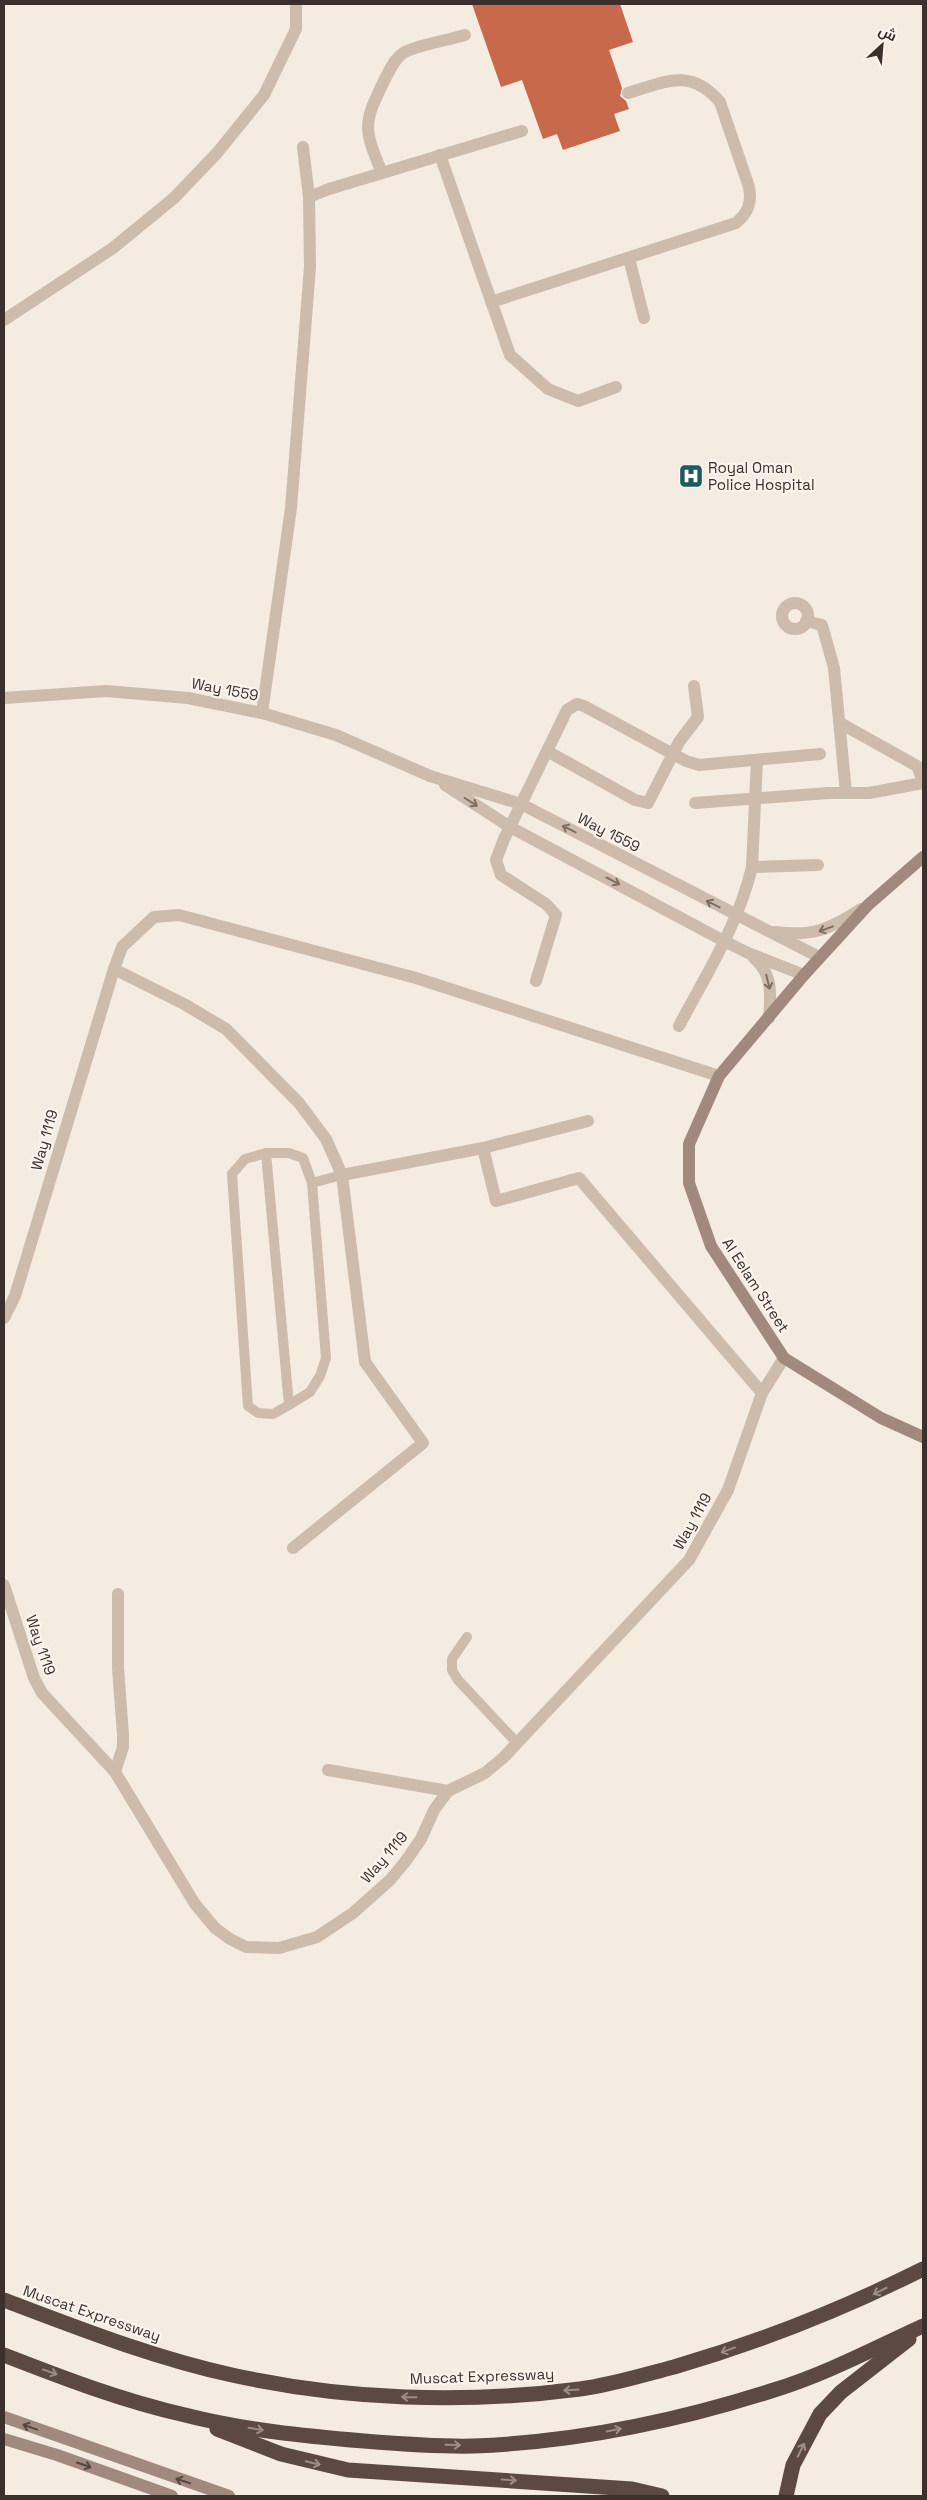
<svg xmlns="http://www.w3.org/2000/svg" width="927" height="2500" font-family="'Space Grotesk',Cairo,sans-serif">
<rect width="100%" height="100%" fill="#f4ebe1"/>
<polygon fill="#c8694b" points="472,4 620,4 633,42 609,50 622,88 620,96 626,101 629,109 614,114 620,131 563,150 557,134 543,139 522,80 501,87"/>
<g fill="none" stroke-linecap="round" stroke-linejoin="round">
<g stroke="#cdbbac" stroke-width="10">
<polygon points="266,1153 289,1153 303,1158 312,1183 326,1358 320,1376 310,1392 289,1405 273,1414 258,1413 248,1406 232,1174 245,1159"/>
<polyline points="266,1153 289,1405"/>
<polyline points="312,1183 342,1175"/>
<polyline points="467,1637 452,1659 452,1670 458,1680 517,1743"/>
</g>
<g stroke="#cdbbac" stroke-width="12">
<polyline points="440,155 510,355 548,389 578,401 616,387"/>
<path d="M382 173C363 127 363 124 385 79 390 70 395 57 405 52 418 45 449 40 465 35"/>
<polyline points="309,197 329,189 522,131"/>
<polyline points="629,258 644,318"/>
<path d="M491 302 736 223C748 213 752 203 749 187L720 102C690 67 665 82 628 93"/>
<polyline points="4,320 113,248 174,198 217,153 264,95 296,29 296,4"/>
<circle cx="795" cy="616" r="13"/>
<polyline points="806,621 822,625 834,668 846,793"/>
<polyline points="4,698 106,691 188,698 262,713 336,735 430,776 521,804 819,957"/>
<polyline points="262,713 291,508 310,267 309,197 303,147"/>
<polyline points="840,723 917,766 923,781"/>
<polyline points="547,751 635,800 648,803 679,742 698,717 694,686"/>
<polyline points="445,785 510,827 724,941 748,953 804,975"/>
<polyline points="695,803 828,793 869,793 923,783"/>
<polyline points="752,867 818,865"/>
<path d="M775 932C813 937 830 929 861 909"/>
<path d="M754 958C773 974 771 995 769 1018"/>
<polyline points="114,969 184,1004 226,1029 299,1103 326,1139 342,1175 483,1148 496,1201 579,1178 762,1393"/>
<polyline points="536,981 556,915 546,904 501,875 496,860 504,839 567,710 577,704 584,706 686,761 699,765 820,754"/>
<path d="M679 1026C706 975 739 923 752 867L757 760"/>
<polyline points="483,1148 588,1121"/>
<polyline points="4,1318 15,1296 114,969 122,947 154,917 179,915 416,978 719,1076"/>
<polyline points="293,1548 423,1443 365,1362 342,1175"/>
<polyline points="4,1585 34,1678 42,1693 115,1772 195,1904 215,1928 230,1939 246,1947 279,1948 317,1937 353,1913 390,1880 405,1862 421,1839 434,1810 448,1791 485,1773 503,1758 689,1560 728,1490 762,1393 784,1358"/>
<polyline points="328,1770 448,1791"/>
<polyline points="115,1772 123,1747 123,1735 118,1668 118,1594"/>
</g>
<g stroke="#a18a7d" stroke-width="12">
<polyline points="923,857 868,905 804,975 719,1076 689,1144 689,1183 711,1246 784,1358 881,1418 923,1437"/>
<polyline points="4,2417 229,2496"/>
<polyline points="4,2439 57,2455 172,2496"/>
</g>
<g stroke="#5c4a42" stroke-width="15">
<path d="M4 2300C78 2328 154 2358 232 2375 345 2400 465 2404 580 2389 611 2385 643 2375 674 2367 760 2342 843 2309 923 2269"/>
<path d="M4 2355C63 2378 123 2401 185 2415 244 2430 304 2436 364 2441 401 2444 438 2447 474 2446 576 2442 678 2421 774 2390 826 2374 875 2348 923 2326"/>
<polyline points="217,2429 281,2454 348,2470 632,2489 662,2496"/>
<polyline points="786,2496 793,2465 820,2414 841,2392 909,2339"/>
</g>
</g>
<defs><path id="oneway-shaft" d="M-6 0H5M1.5-3L5.5 0L1.5 3" fill="none" stroke-width="1.6" stroke-linecap="round" stroke-linejoin="round" transform="scale(1.25)"/></defs>
<g stroke="#7d6f65">
<use href="#oneway-shaft" transform="translate(471 802) rotate(32)"/>
<use href="#oneway-shaft" transform="translate(569 829) rotate(-153)"/>
<use href="#oneway-shaft" transform="translate(613 881) rotate(28)"/>
<use href="#oneway-shaft" transform="translate(713 904) rotate(-153)"/>
<use href="#oneway-shaft" transform="translate(826 929) rotate(160)"/>
<use href="#oneway-shaft" transform="translate(768 982) rotate(76)"/>
</g>
<g stroke="#9c8e87">
<use href="#oneway-shaft" transform="translate(880 2291) rotate(153)"/>
<use href="#oneway-shaft" transform="translate(728 2350) rotate(160)"/>
<use href="#oneway-shaft" transform="translate(50 2372) rotate(20)"/>
<use href="#oneway-shaft" transform="translate(571 2390) rotate(176)"/>
<use href="#oneway-shaft" transform="translate(409 2397) rotate(-179)"/>
<use href="#oneway-shaft" transform="translate(256 2429) rotate(10)"/>
<use href="#oneway-shaft" transform="translate(614 2430) rotate(-11)"/>
<use href="#oneway-shaft" transform="translate(453 2445) rotate(1)"/>
<use href="#oneway-shaft" transform="translate(801 2450) rotate(-64)"/>
<use href="#oneway-shaft" transform="translate(313 2463) rotate(13)"/>
<use href="#oneway-shaft" transform="translate(509 2480) rotate(4)"/>
</g>
<g stroke="#544640">
<use href="#oneway-shaft" transform="translate(30 2427) rotate(-160)"/>
<use href="#oneway-shaft" transform="translate(84 2465) rotate(19)"/>
<use href="#oneway-shaft" transform="translate(183 2481) rotate(-162)"/>
</g>
<defs>
<symbol id="hospital-square" viewBox="-11 -11 22 22"><rect x="-9" y="-9" width="18" height="18" rx="4" fill="#1f5a5e" stroke="#fbf5ee"/><path d="M-5-5h3v3.5h4V-5h3V5h-3V1.5h-4V5h-3Z" fill="#fff"/></symbol>
</defs>
<g fill-rule="evenodd">
<use href="#hospital-square" x="677" y="462" width="28" height="28"/>
</g>
<g text-anchor="middle" dominant-baseline="central" stroke-width="4.5" stroke-linejoin="round" paint-order="stroke">
<g font-size="15" fill="#3b302b" stroke="#fbf5ee" text-anchor="start">
<text x="708" y="467">Royal Oman<tspan x="708" dy="17">Police Hospital</tspan></text>
</g>
<g font-size="15" fill="#3b302b" stroke="#fbf5ee">
<text transform="translate(225 689) rotate(11)">Way 1559</text>
<text transform="translate(609 832) rotate(27)">Way 1559</text>
<text transform="translate(44 1140) rotate(-74)">Way 1119</text>
<text transform="translate(756 1285) rotate(57)">Al Eelam Street</text>
<text transform="translate(692 1521) rotate(-61)">Way 1119</text>
<text transform="translate(41 1645) rotate(71)">Way 1119</text>
<text transform="translate(384 1857) rotate(-49)">Way 1119</text>
<text transform="translate(92 2313) rotate(19)">Muscat Expressway</text>
<text transform="translate(482 2376) rotate(-2)">Muscat Expressway</text>
</g>
</g>
<rect width="927" height="2500" fill="none" stroke="#3b302b" stroke-width="10"/>
<g transform="translate(882 45) rotate(26)" stroke="#fbf5ee" stroke-width="4" paint-order="stroke">
<path d="M0-4L9 19L0 12L-9 19Z" fill="#3b302b"/>
<text y="-8" font-size="14" font-weight="bold" text-anchor="middle" fill="#3b302b">ش</text>
</g>
</svg>
